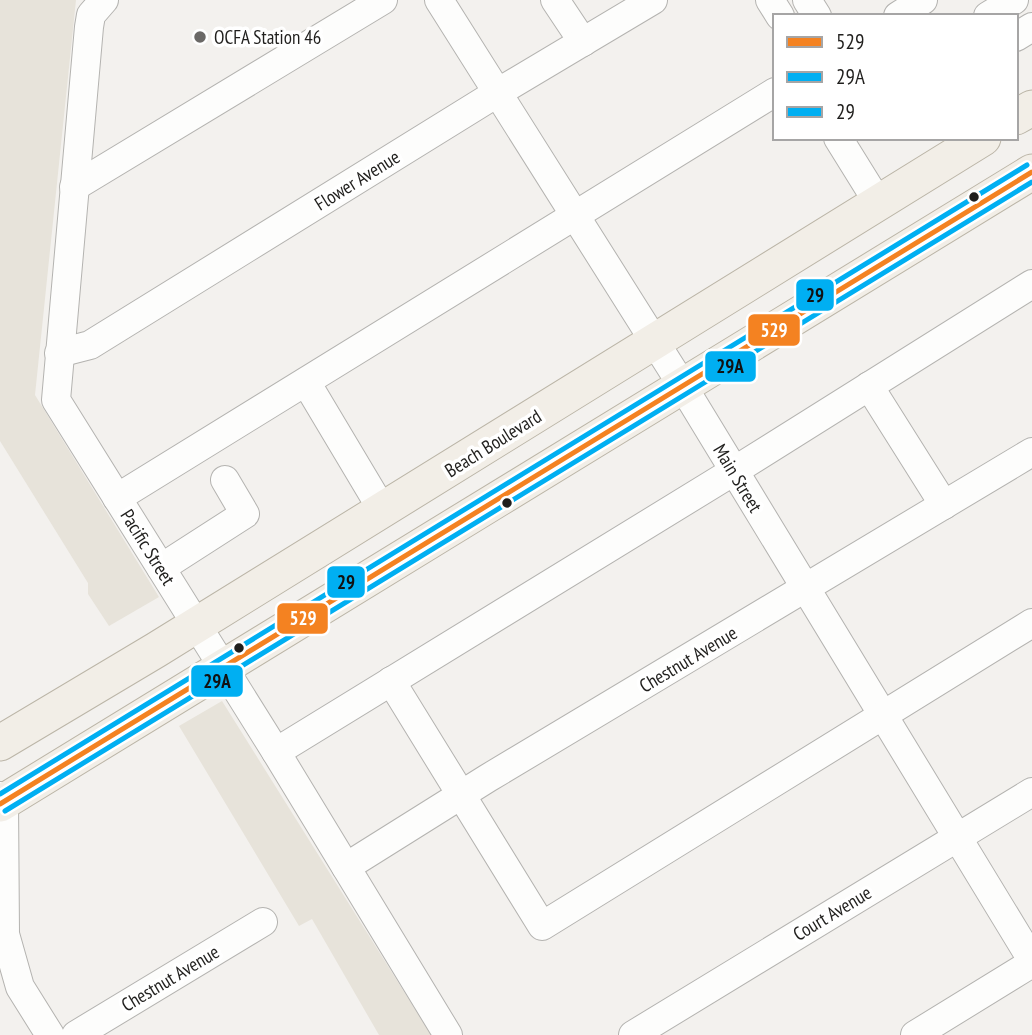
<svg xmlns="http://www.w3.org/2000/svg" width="1032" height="1035" font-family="'PT Sans Narrow',sans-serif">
<rect width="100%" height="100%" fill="#f3f1ee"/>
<g fill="#e7e3da">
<polygon points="0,0 76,0 35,395 159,597 109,626 88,594 88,583 0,441"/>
<polygon points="222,701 428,1030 431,1035 379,1035 312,919 299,926 179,726"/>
</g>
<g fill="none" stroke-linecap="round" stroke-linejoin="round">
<defs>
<g id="minor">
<polyline points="104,0 91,15 89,27 56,400 276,752 448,1035"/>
<polyline points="439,0 682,385 1032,960"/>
<polyline points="555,0 583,42"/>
<polyline points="770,0 780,16"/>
<polyline points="807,0 817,16"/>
<polyline points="898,16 923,0"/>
<polyline points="988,16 1014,0"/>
<polyline points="1016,37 1032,27"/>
<polyline points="838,138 879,204"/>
<polyline points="74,187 383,0"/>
<polyline points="59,353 90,345 497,93 653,0"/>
<polyline points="306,382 383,511"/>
<polyline points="869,386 944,505"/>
<polyline points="117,498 775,92"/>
<polyline points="161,568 245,514 225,480"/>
<polyline points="391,681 542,926 1032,623"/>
<polyline points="276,752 734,471 1032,284"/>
<polyline points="0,796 4,802 5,934 20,987 50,1035"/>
<polyline points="346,867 488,778 1032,452"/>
<polyline points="76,1035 263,922"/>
<polyline points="633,1035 1032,792"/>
<polyline points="915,1035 1032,963"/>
</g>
<g id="major">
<polyline points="1016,117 1032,108"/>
<polyline points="0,743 156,650 983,138"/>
<polyline points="0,804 1032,172"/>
</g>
</defs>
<use href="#minor" stroke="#b4b3b0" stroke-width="30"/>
<use href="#major" stroke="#bbb5a7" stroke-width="37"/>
<use href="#minor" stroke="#fdfdfc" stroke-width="28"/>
<use href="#major" stroke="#f2eee7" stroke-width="35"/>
<defs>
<polyline id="bus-1" points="0,804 1032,172"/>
<polyline id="bus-2" points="5,811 1032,182"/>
<polyline id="bus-3" points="0,794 1027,165"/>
</defs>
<use href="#bus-1" stroke="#fff" stroke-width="10"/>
<use href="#bus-2" stroke="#fff" stroke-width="10"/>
<use href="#bus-3" stroke="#fff" stroke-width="10"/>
<use href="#bus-1" stroke="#f48221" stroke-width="5"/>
<use href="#bus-2" stroke="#00aff2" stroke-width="5"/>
<use href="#bus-3" stroke="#00aff2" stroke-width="5"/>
</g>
<circle fill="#6a6866" stroke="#fff" stroke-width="2.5" cx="200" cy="37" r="7"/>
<g fill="#201f1d" stroke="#fff" stroke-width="2.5">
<circle cx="974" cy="197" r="6"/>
<circle cx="507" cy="503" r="6"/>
<circle cx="239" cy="648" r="6"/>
</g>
<g text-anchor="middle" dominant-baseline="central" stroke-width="7" stroke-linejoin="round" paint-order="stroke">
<g font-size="19" fill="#201f1d" stroke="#fff" text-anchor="start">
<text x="214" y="37">OCFA Station 46</text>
</g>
<g font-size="19" fill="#201f1d" stroke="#fff">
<text transform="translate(357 180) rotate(-32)">Flower Avenue</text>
<text transform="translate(493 443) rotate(-32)">Beach Boulevard</text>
<text transform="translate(738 478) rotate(59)">Main Street</text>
<text transform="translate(148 547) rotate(58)">Pacific Street</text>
<text transform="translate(688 659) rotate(-31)">Chestnut Avenue</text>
<text transform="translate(832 913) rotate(-31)">Court Avenue</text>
<text transform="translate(170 978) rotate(-31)">Chestnut Avenue</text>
</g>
</g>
<g stroke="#fff" stroke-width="2.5">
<rect x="795" y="278" width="40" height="34" rx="7" fill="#00aff2"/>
<rect x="747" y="313" width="54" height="34" rx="7" fill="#f48221"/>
<rect x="704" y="350" width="53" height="33" rx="7" fill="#00aff2"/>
<rect x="326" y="565" width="40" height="34" rx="7" fill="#00aff2"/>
<rect x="276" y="602" width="53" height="33" rx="7" fill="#f48221"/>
<rect x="190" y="664" width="54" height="34" rx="7" fill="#00aff2"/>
</g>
<g font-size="19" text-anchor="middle" font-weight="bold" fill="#fff">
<text x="774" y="337">529</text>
<text x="303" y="625">529</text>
</g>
<g font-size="19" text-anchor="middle" font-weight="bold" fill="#111">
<text x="815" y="302">29</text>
<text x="730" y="373">29A</text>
<text x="346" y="589">29</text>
<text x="217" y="688">29A</text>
</g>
<rect x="773" y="14" width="245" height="126" fill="#ffffff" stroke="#a6a5a5" stroke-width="2"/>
<rect x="787" y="37" width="35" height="10" fill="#f48221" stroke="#a6a5a5" stroke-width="2"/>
<text x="836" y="49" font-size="21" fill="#201f1d">529</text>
<rect x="787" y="72" width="35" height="10" fill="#00aff2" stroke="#a6a5a5" stroke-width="2"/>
<text x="836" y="84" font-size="21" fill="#201f1d">29A</text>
<rect x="787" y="107" width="35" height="10" fill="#00aff2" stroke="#a6a5a5" stroke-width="2"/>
<text x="836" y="119" font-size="21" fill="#201f1d">29</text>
</svg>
